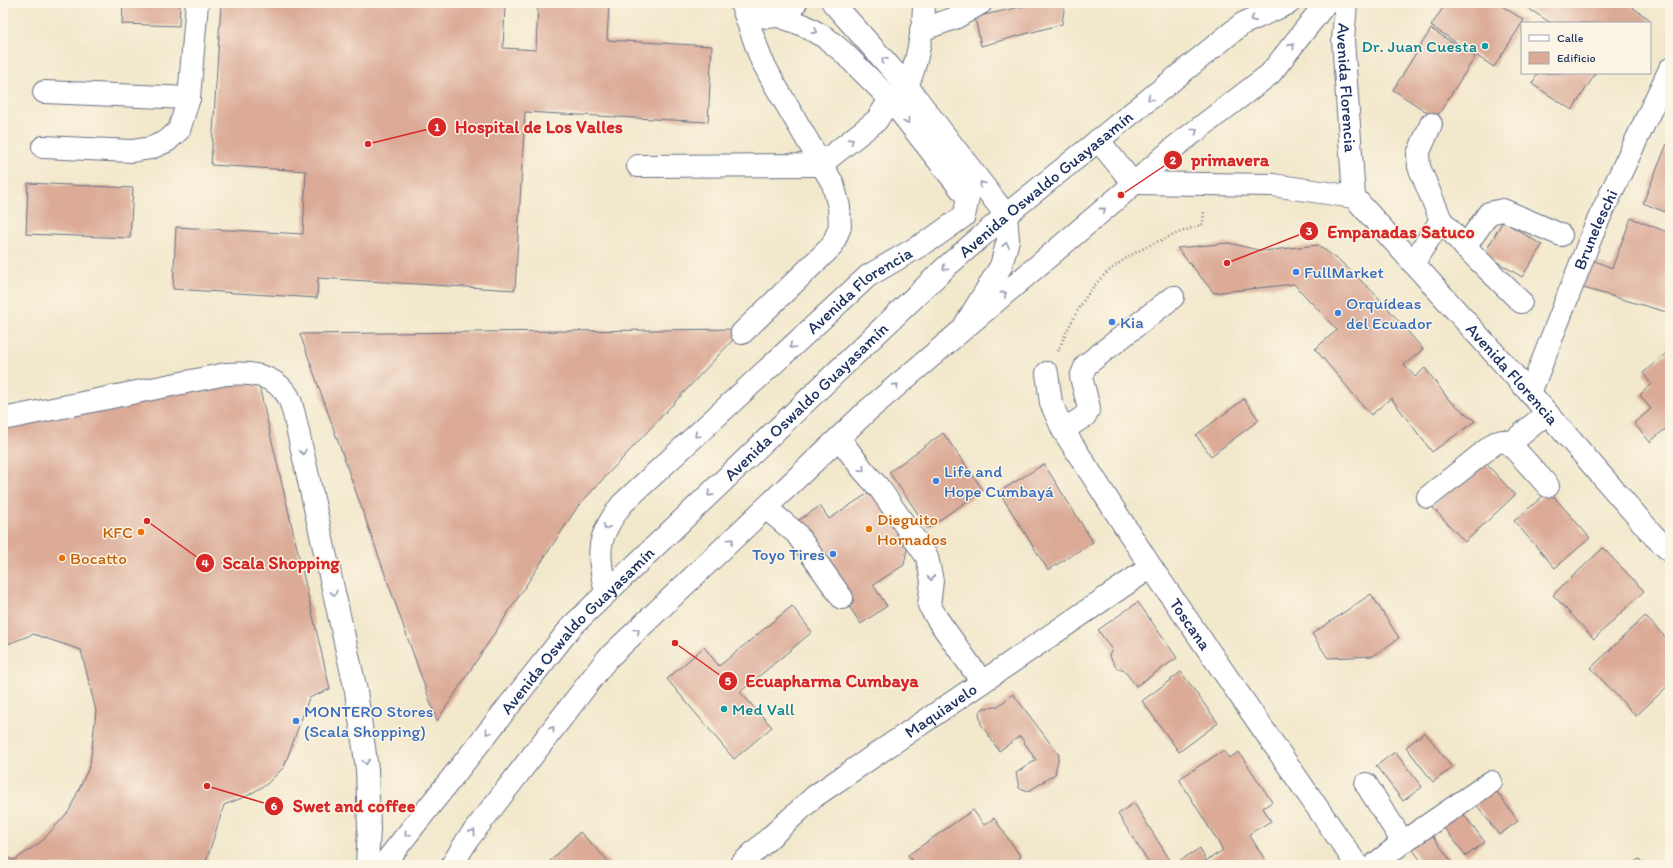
<svg xmlns="http://www.w3.org/2000/svg" width="1673" height="868" font-family="Itim,sans-serif">
<rect width="100%" height="100%" fill="#fcf5e5"/>
<filter id="ink" filterUnits="userSpaceOnUse"><feTurbulence type="fractalNoise" baseFrequency=".025" numOctaves="2"/><feDisplacementMap in="SourceGraphic" scale="8" xChannelSelector="R" yChannelSelector="G"/><feConvolveMatrix kernelMatrix="1 2 1 2 8 2 1 2 1" color-interpolation-filters="sRGB"/></filter>
<filter id="wash" filterUnits="userSpaceOnUse"><feTurbulence type="fractalNoise" baseFrequency=".012" numOctaves="4" result="noise"/><feDisplacementMap in="SourceGraphic" scale="16" xChannelSelector="R" yChannelSelector="G"/><feGaussianBlur stdDeviation="0.9" result="paint"/><feColorMatrix in="noise" values="0 0 0 0 0 0 0 0 0 0 0 0 0 0 0 0 0 1.4 0 .05"/><feComposite in="paint" operator="in"/></filter>
<g filter="url(#wash)">
<rect width="100%" height="100%" fill="#f2e8cc"/>
<g id="blocks">
<g fill="#dbab98">
<polygon points="123,3 180,3 179,26 122,24"/>
<polygon points="221,3 432,3 505,7 503,48 536,50 538,3 609,3 607,40 712,46 708,122 525,112 515,290 318,278 317,298 173,289 176,227 303,234 306,171 211,165"/>
<polygon points="1026,3 1065,3 1062,24 981,46 975,17 1025,6"/>
<polygon points="1446,3 1497,3 1524,20 1494,67 1431,26"/>
<polygon points="1520,3 1626,3 1649,19 1646,23 1551,23"/>
<polygon points="1431,29 1475,57 1436,118 1393,90"/>
<polygon points="1538,73 1596,73 1572,110 1532,84"/>
<polygon points="1667,144 1670,146 1670,214 1643,203"/>
<polygon points="28,183 133,188 130,238 26,234"/>
<polygon points="1631,218 1670,233 1670,313 1580,287 1590,259 1612,268"/>
<polygon points="1503,221 1542,245 1522,277 1484,254"/>
<polygon points="1229,243 1262,251 1318,245 1340,261 1376,295 1423,349 1404,365 1415,377 1425,368 1449,400 1475,421 1432,452 1391,398 1371,415 1315,349 1337,330 1294,284 1214,293 1177,248"/>
<polygon points="743,329 578,506 437,721 300,334"/>
<polygon points="1670,350 1670,435 1665,429 1650,442 1634,423 1651,409 1640,395 1651,384 1643,373"/>
<polygon points="256,373 330,689 309,698 284,767 267,784 247,796 224,805 205,865 3,865 3,857 15,860 42,841 69,811 90,765 96,711 81,650 33,634 3,646 3,409"/>
<polygon points="1244,399 1259,420 1211,456 1196,435"/>
<polygon points="943,433 983,490 928,528 889,472"/>
<polygon points="1483,460 1515,495 1465,542 1432,507"/>
<polygon points="1044,464 1093,542 1048,570 999,492"/>
<polygon points="876,488 909,538 904,565 873,585 887,606 861,624 793,524 820,506 829,519"/>
<polygon points="1549,491 1590,538 1555,568 1514,521"/>
<polygon points="1603,548 1644,591 1594,639 1553,595"/>
<polygon points="1371,594 1399,638 1373,656 1328,658 1312,634"/>
<polygon points="1138,602 1177,658 1136,686 1123,669 1117,669 1109,655 1112,650 1098,630"/>
<polygon points="792,606 812,632 740,692 772,727 734,759 667,679 704,647 719,666"/>
<polygon points="1645,616 1670,642 1670,684 1636,716 1591,668"/>
<polygon points="1181,672 1218,723 1179,752 1142,701"/>
<polygon points="1013,694 1059,755 1055,774 1029,791 1019,788 1016,773 1036,760 1020,736 999,751 981,724 979,712 984,708 997,707"/>
<polygon points="1425,732 1452,768 1433,782 1406,747"/>
<polygon points="1224,750 1229,758 1239,752 1272,802 1263,808 1271,821 1249,834 1268,865 1150,865 1118,814 1134,803 1173,865 1200,848 1206,861 1223,850 1179,779"/>
<polygon points="1395,752 1422,787 1403,801 1376,766"/>
<polygon points="1492,785 1518,821 1499,835 1473,800"/>
<polygon points="1458,807 1485,842 1466,856 1439,821"/>
<polygon points="973,810 984,825 994,818 1021,857 1009,865 991,865 988,861 982,865 915,865 908,855"/>
<polygon points="1427,828 1453,864 1452,865 1424,865 1408,843"/>
<polygon points="580,832 612,865 546,865"/>
<polygon points="1639,859 1644,865 1630,865"/>
</g>
</g>
</g>
<g filter="url(#ink)">
<use href="#blocks" fill-opacity="0" stroke="#667084" stroke-width="1"/>
<g fill="none" stroke-linecap="round" stroke-linejoin="round">
<defs>
<g id="minor">
<polyline points="741,3 761,59 775,85 833,184 839,207 840,227 832,246 742,333"/>
<path d="M742 3C758 22 779 21 796 3"/>
<polyline points="833,3 907,86 1006,215 1008,240 1001,266 965,325"/>
<path id="s1" d="M1346 3 1343 40 1354 197 1530 393 1654 536 1670 551"/>
<polyline points="921,30 955,18 981,3"/>
<path d="M907 86C917 65 924 27 924 3"/>
<polyline points="44,92 189,98"/>
<polyline points="1431,124 1418,154 1419,167 1441,220"/>
<polyline points="1098,140 1133,183 1273,185 1354,197"/>
<polyline points="43,147 132,151 151,148 167,141 179,130 189,98 197,3"/>
<polyline points="638,166 820,165 877,120 890,99"/>
<polyline points="1465,247 1489,213 1503,210 1561,235"/>
<polyline points="1413,263 1441,220 1465,247 1521,302"/>
<path id="s2" d="M1047 373 1051 403 1063 430 1151 567 1357 865"/>
<path id="s3" d="M1530 393 1595 227 1670 69"/>
<path d="M3 419 226 374C249 372 274 374 288 396 291 401 292 408 294 414L356 691 367 769 369 828 367 865"/>
<polyline points="1063,430 1085,416 1089,408 1081,377 1086,365 1173,297"/>
<polyline points="839,438 863,470 880,489 927,557 932,581 929,605 938,620 982,682"/>
<polyline points="1510,444 1548,486"/>
<polyline points="1428,497 1495,443 1503,441 1510,444 1547,413"/>
<polyline points="766,508 796,533 842,598"/>
<path id="s4" d="M606 593C597 552 596 538 622 504L868 276 933 238 964 216 968 198 890 99 843 52 826 38 803 25 779 16"/>
<polyline points="1366,784 1403,842"/>
<path id="s5" d="M740 865 815 796 1151 567"/>
<polyline points="1374,865 1403,842 1491,782"/>
</g>
<g id="major">
<path id="s6" d="M383 865 572 626 946 267 1006 215 1242 24 1289 3"/>
<polyline points="452,865 468,839 607,659 867,411 1121,195 1176,146 1270,74 1326,3"/>
</g>
</defs>
<use href="#minor" stroke="#667084" stroke-width="24"/>
<use href="#major" stroke="#667084" stroke-width="24"/>
<path stroke="#667084" stroke-width="2.5" stroke-dasharray="1 3" stroke-linecap="butt" d="M1058 351C1068 328 1079 305 1094 286 1122 253 1164 238 1203 224L1204 210"/>
<use href="#minor" stroke="#fff" stroke-width="22"/>
<use href="#major" stroke="#fff" stroke-width="22"/>
</g>
<defs><path id="oneway-chevron" d="M-2-3.5L2.5 0L-2 3.5" fill="none" stroke-width="1.6" stroke-linecap="round" stroke-linejoin="round"/></defs>
<g stroke="#8d97ae">
<use href="#oneway-chevron" transform="translate(1253 19) rotate(156)"/>
<use href="#oneway-chevron" transform="translate(815 31) rotate(28)"/>
<use href="#oneway-chevron" transform="translate(1292 46) rotate(-51)"/>
<use href="#oneway-chevron" transform="translate(884 60) rotate(-132)"/>
<use href="#oneway-chevron" transform="translate(1150 98) rotate(141)"/>
<use href="#oneway-chevron" transform="translate(907 121) rotate(52)"/>
<use href="#oneway-chevron" transform="translate(1195 131) rotate(-38)"/>
<use href="#oneway-chevron" transform="translate(851 141) rotate(-34)"/>
<use href="#oneway-chevron" transform="translate(982 184) rotate(-128)"/>
<use href="#oneway-chevron" transform="translate(1103 210) rotate(-40)"/>
<use href="#oneway-chevron" transform="translate(1006 245) rotate(-78)"/>
<use href="#oneway-chevron" transform="translate(945 268) rotate(137)"/>
<use href="#oneway-chevron" transform="translate(1004 294) rotate(-40)"/>
<use href="#oneway-chevron" transform="translate(792 346) rotate(137)"/>
<use href="#oneway-chevron" transform="translate(896 386) rotate(-41)"/>
<use href="#oneway-chevron" transform="translate(697 435) rotate(137)"/>
<use href="#oneway-chevron" transform="translate(303 452) rotate(77)"/>
<use href="#oneway-chevron" transform="translate(862 469) rotate(50)"/>
<use href="#oneway-chevron" transform="translate(710 494) rotate(136)"/>
<use href="#oneway-chevron" transform="translate(606 527) rotate(115)"/>
<use href="#oneway-chevron" transform="translate(731 541) rotate(-43)"/>
<use href="#oneway-chevron" transform="translate(931 578) rotate(82)"/>
<use href="#oneway-chevron" transform="translate(334 593) rotate(77)"/>
<use href="#oneway-chevron" transform="translate(637 631) rotate(-43)"/>
<use href="#oneway-chevron" transform="translate(552 729) rotate(-52)"/>
<use href="#oneway-chevron" transform="translate(488 732) rotate(128)"/>
<use href="#oneway-chevron" transform="translate(366 762) rotate(82)"/>
<use href="#oneway-chevron" transform="translate(473 832) rotate(-52)"/>
<use href="#oneway-chevron" transform="translate(407 834) rotate(128)"/>
</g>
</g>
<g fill="#0f9aa8" stroke="#fcf5e5" stroke-width="1.5">
<circle cx="1485" cy="46" r="4"/>
<circle cx="724" cy="709" r="4"/>
</g>
<g fill="#3f7fe0" stroke="#fcf5e5" stroke-width="1.5">
<circle cx="1296" cy="272" r="4"/>
<circle cx="1338" cy="313" r="4"/>
<circle cx="1112" cy="322" r="4"/>
<circle cx="936" cy="481" r="4"/>
<circle cx="833" cy="554" r="4"/>
<circle cx="296" cy="721" r="4"/>
</g>
<g fill="#e8710a" stroke="#fcf5e5" stroke-width="1.5">
<circle cx="869" cy="529" r="4"/>
<circle cx="141" cy="532" r="4"/>
<circle cx="62" cy="558" r="4"/>
</g>
<g text-anchor="middle" dominant-baseline="central" stroke-width="3" stroke-linejoin="round" paint-order="stroke">
<g font-size="17" fill="#0d838f" stroke="#fcf5e5" text-anchor="end">
<text x="1477" y="46">Dr. Juan Cuesta</text>
<text x="732" y="709" text-anchor="start">Med Vall</text>
</g>
<g font-size="17" fill="#1b2f5e" stroke="#fcf5e5">
<text stroke="none"><textPath href="#s1" startOffset="85">Avenida Florencia</textPath></text>
<text stroke="none"><textPath href="#s6" startOffset="953">Avenida Oswaldo Guayasamín</textPath></text>
<text stroke="none"><textPath href="#s3" startOffset="176">Bruneleschi</textPath></text>
<text stroke="none"><textPath href="#s4" startOffset="415">Avenida Florencia</textPath></text>
<text stroke="none"><textPath href="#s1" startOffset="432">Avenida Florencia</textPath></text>
<text stroke="none"><textPath href="#s6" startOffset="629">Avenida Oswaldo Guayasamín</textPath></text>
<text stroke="none"><textPath href="#s2" startOffset="292">Toscana</textPath></text>
<text stroke="none"><textPath href="#s6" startOffset="305">Avenida Oswaldo Guayasamín</textPath></text>
<text stroke="none"><textPath href="#s5" startOffset="254">Maquiavelo</textPath></text>
</g>
<g font-size="17" fill="#366cbe" stroke="#fcf5e5" text-anchor="start">
<text x="1304" y="272">FullMarket</text>
<text x="1346" y="303">Orquídeas<tspan x="1346" dy="20">del Ecuador</tspan></text>
<text x="1120" y="322">Kia</text>
<text x="944" y="471">Life and<tspan x="944" dy="20">Hope Cumbayá</tspan></text>
<text x="825" y="554" text-anchor="end">Toyo Tires</text>
<text x="304" y="711">MONTERO Stores<tspan x="304" dy="20">(Scala Shopping)</tspan></text>
</g>
<g font-size="17" fill="#c56008" stroke="#fcf5e5" text-anchor="start">
<text x="877" y="519">Dieguito<tspan x="877" dy="20">Hornados</tspan></text>
<text x="133" y="532" text-anchor="end">KFC</text>
<text x="70" y="558">Bocatto</text>
</g>
</g>
<path fill="none" stroke="#d62828" stroke-width="1.5" d="M368 144L437 127M1121 195L1173 160M1227 263L1309 231M147 521L205 563M675 643L728 681M207 786L274 806"/>
<g fill="#d62828" stroke="#fcf5e5" stroke-width="1.5">
<circle cx="368" cy="144" r="4"/>
<circle cx="1121" cy="195" r="4"/>
<circle cx="1227" cy="263" r="4"/>
<circle cx="147" cy="521" r="4"/>
<circle cx="675" cy="643" r="4"/>
<circle cx="207" cy="786" r="4"/>
<circle cx="437" cy="127" r="10"/>
<circle cx="1173" cy="160" r="10"/>
<circle cx="1309" cy="231" r="10"/>
<circle cx="205" cy="563" r="10"/>
<circle cx="728" cy="681" r="10"/>
<circle cx="274" cy="806" r="10"/>
</g>
<g font-size="12" text-anchor="middle" font-weight="bold" fill="#fff">
<text x="437" y="131">1</text>
<text x="1173" y="164">2</text>
<text x="1309" y="235">3</text>
<text x="205" y="567">4</text>
<text x="728" y="685">5</text>
<text x="274" y="810">6</text>
</g>
<g font-size="18" text-anchor="middle" font-weight="bold" fill="#d62828" stroke="#fcf5e5" stroke-width="3" stroke-linejoin="round" paint-order="stroke">
<text x="539" y="133">Hospital de Los Valles</text>
<text x="1230" y="166">primavera</text>
<text x="1401" y="238">Empanadas Satuco</text>
<text x="281" y="569">Scala Shopping</text>
<text x="832" y="687">Ecuapharma Cumbaya</text>
<text x="354" y="812">Swet and coffee</text>
</g>
<rect width="1673" height="868" fill="none" stroke="#fcf5e5" stroke-width="16"/>
<rect x="1521" y="22" width="130" height="52" fill="#fcf5e5" stroke="#a2a6af"/>
<rect x="1529" y="35" width="20" height="6" fill="#ffffff" stroke="#a2a6af"/>
<text x="1557" y="42" font-size="12" fill="#1b2f5e">Calle</text>
<rect x="1529" y="52" width="20" height="12" fill="#dbab98" stroke="#a2a6af"/>
<text x="1557" y="62" font-size="12" fill="#1b2f5e">Edificio</text>
</svg>
